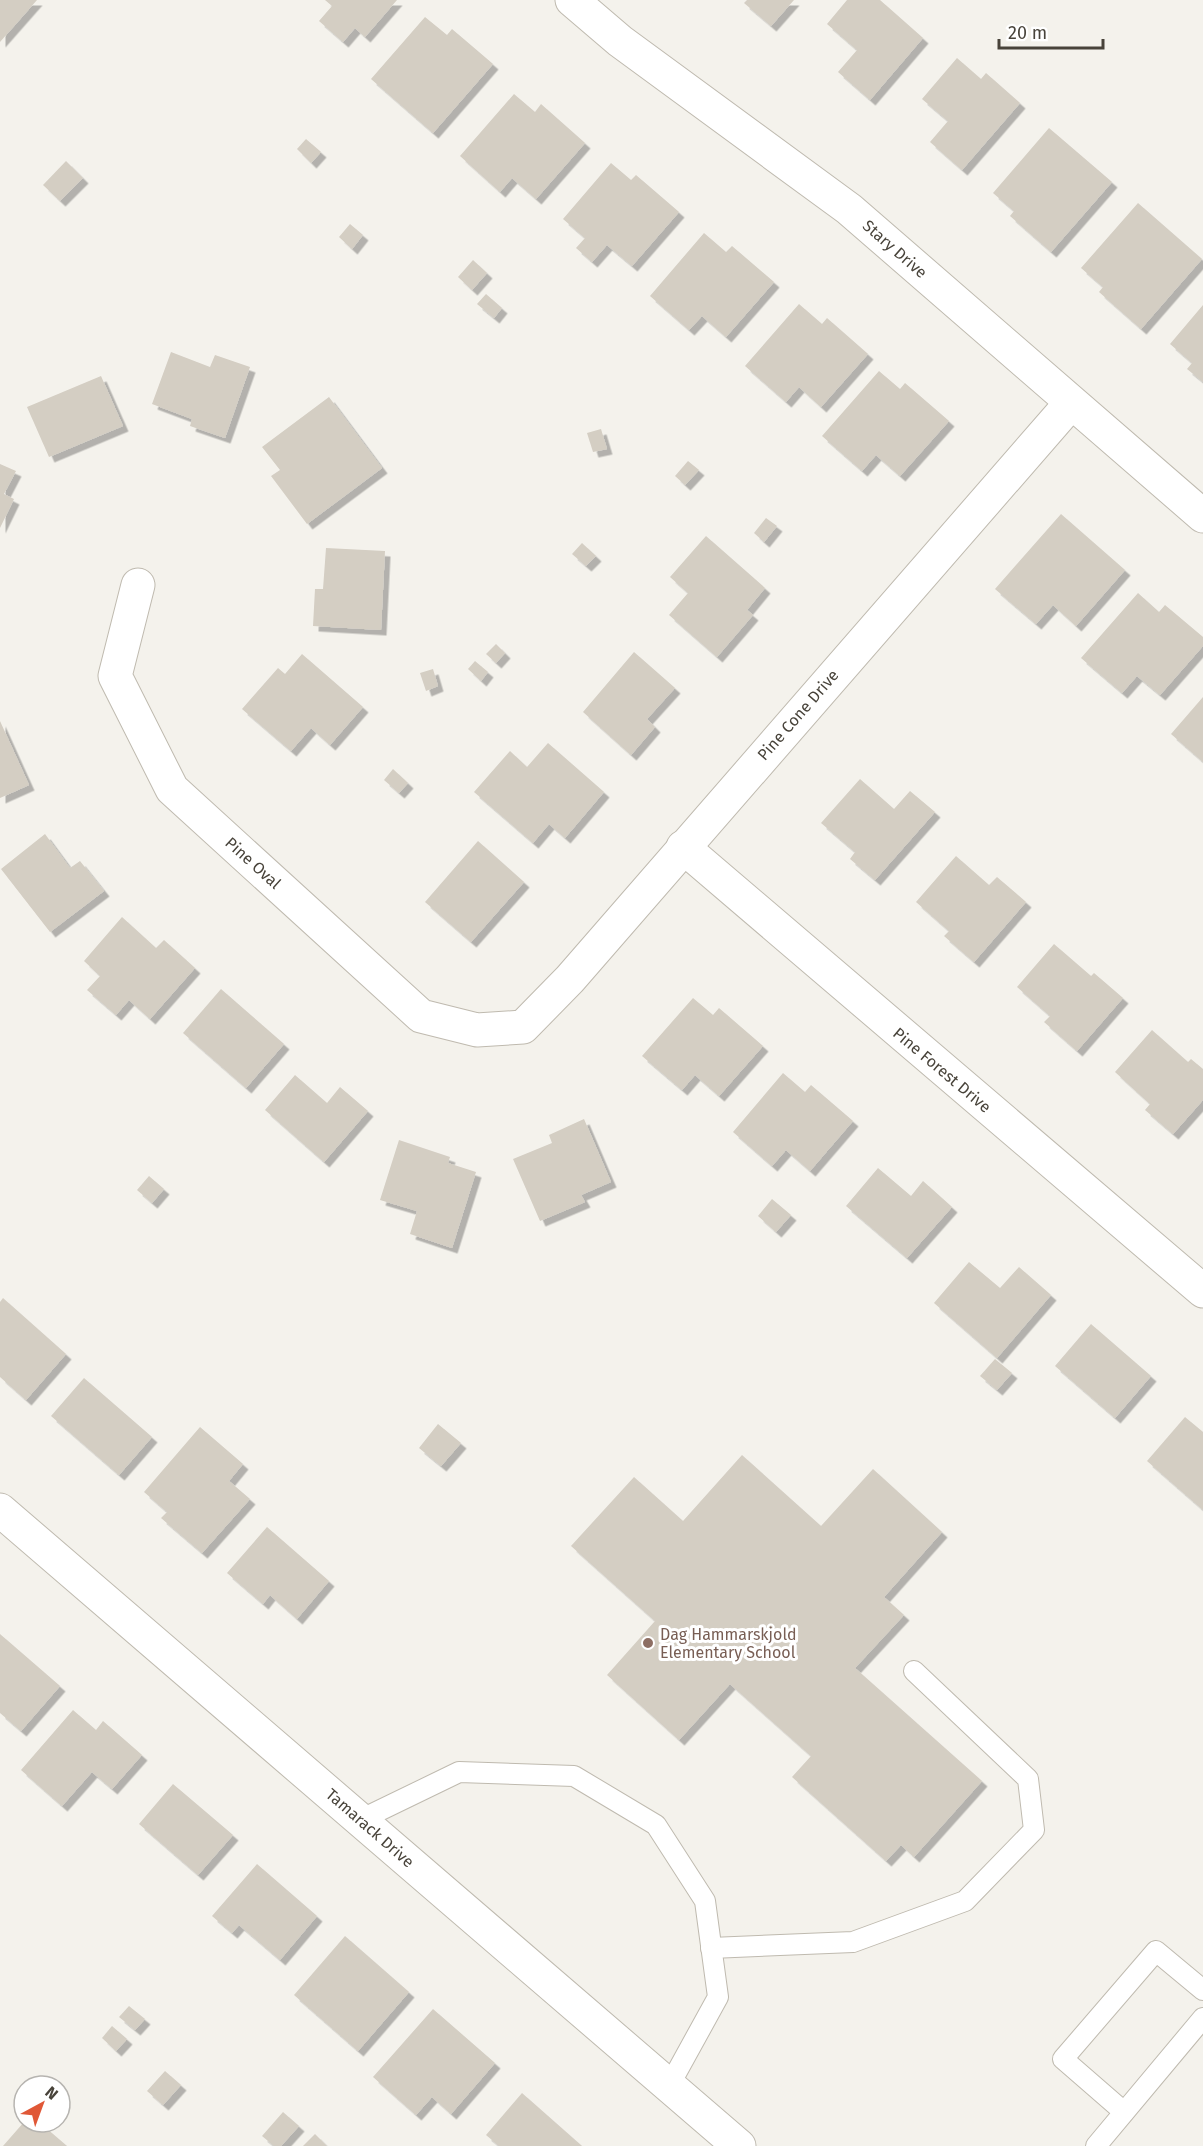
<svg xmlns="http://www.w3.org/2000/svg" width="1203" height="2146" font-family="'Fira Sans',sans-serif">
<defs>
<filter id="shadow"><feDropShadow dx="5.5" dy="5.5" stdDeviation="0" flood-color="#0004"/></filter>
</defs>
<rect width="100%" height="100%" fill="#f4f2ec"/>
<g fill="#d4cec3" filter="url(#shadow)">
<polygon points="0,0 37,0 0,42"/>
<polygon points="325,0 397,0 365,37 355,28 343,42 319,21 332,6"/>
<polygon points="747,0 794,0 771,26 744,3"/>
<polygon points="847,0 880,0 923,38 870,100 838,72 857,50 827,24"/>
<polygon points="425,17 447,35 452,29 493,64 433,133 371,79"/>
<polygon points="957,58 981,79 986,73 1020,103 962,170 930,142 948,121 922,99"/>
<polygon points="514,94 535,112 541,104 585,143 536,199 512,178 500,192 460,156"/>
<polygon points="1049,128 1112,182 1051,252 1010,216 1014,211 993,193"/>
<polygon points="306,139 321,152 311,163 297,149"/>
<polygon points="66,161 83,178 60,201 43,185"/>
<polygon points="611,163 631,180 636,175 679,212 632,266 607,245 592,262 576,248 585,238 563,219"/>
<polygon points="1138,203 1202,259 1141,329 1099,292 1103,287 1081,268"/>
<polygon points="350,224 363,235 352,249 339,237"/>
<polygon points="704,233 726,252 732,246 774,282 726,337 702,316 689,330 650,296"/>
<polygon points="473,260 487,273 472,290 458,277"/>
<polygon points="486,294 502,308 494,318 477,304"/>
<polygon points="799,304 822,324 827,318 868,354 821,407 799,387 786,402 745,366"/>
<polygon points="1203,305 1203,382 1187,369 1192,363 1170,344"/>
<polygon points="171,352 210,367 215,355 250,367 225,438 190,426 192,419 152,404"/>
<polygon points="879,371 900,389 905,383 949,421 900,476 876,455 862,471 822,436"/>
<polygon points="101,376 123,426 49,457 27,407"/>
<polygon points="329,397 382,468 307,524 271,476 280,470 262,447"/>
<polygon points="601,429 607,449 593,452 587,433"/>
<polygon points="688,461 699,470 685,485 675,476"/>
<polygon points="0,464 16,471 4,494 14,499 0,528"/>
<polygon points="1061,514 1125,570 1076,626 1053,605 1036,624 995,589"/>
<polygon points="766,518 777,526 764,542 754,533"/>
<polygon points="706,536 765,588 747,610 753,615 717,657 669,615 688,593 670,577"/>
<polygon points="582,543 596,556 586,566 572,554"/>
<polygon points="326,548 385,551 381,630 313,626 315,589 323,589"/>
<polygon points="1138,593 1159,612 1165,605 1203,637 1203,646 1160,695 1137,676 1122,693 1081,658"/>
<polygon points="496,644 505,653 496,663 486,654"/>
<polygon points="634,652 675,688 647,719 655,727 631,755 583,712"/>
<polygon points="302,654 363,707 330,745 311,728 291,751 242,709 278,668 285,674"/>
<polygon points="475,661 488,672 481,681 468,669"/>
<polygon points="433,669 438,686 426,691 420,673"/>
<polygon points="1203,697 1203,762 1171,734"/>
<polygon points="0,721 29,785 0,798"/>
<polygon points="548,743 604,792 565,838 549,824 533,843 474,792 510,751 527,767"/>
<polygon points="393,769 408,783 399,793 384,780"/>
<polygon points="860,779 894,809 910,791 935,812 875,880 850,859 855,852 821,823"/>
<polygon points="45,834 70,868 80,861 104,891 50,932 1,869"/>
<polygon points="478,841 524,882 471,942 425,902"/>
<polygon points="956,856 989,885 997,877 1026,902 974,962 944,936 949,931 916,902"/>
<polygon points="122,917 156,948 164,940 195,968 150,1019 129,1000 116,1015 87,990 100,976 84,961"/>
<polygon points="1054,944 1091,976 1094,973 1123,998 1077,1051 1044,1022 1050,1016 1017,987"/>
<polygon points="221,989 284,1044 246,1088 183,1033"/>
<polygon points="693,998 713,1015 719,1008 763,1046 719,1096 695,1075 682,1090 642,1056"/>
<polygon points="1152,1030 1188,1062 1191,1059 1203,1069 1203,1100 1173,1134 1145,1110 1150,1104 1115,1072"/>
<polygon points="783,1073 805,1092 811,1085 853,1121 810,1171 786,1150 772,1166 733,1132"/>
<polygon points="295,1075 327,1103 340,1087 368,1111 324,1162 265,1110"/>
<polygon points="584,1119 611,1182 581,1195 585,1202 540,1221 513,1159 552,1143 549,1135"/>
<polygon points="399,1140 450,1157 448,1163 476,1172 452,1248 410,1234 417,1211 380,1200"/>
<polygon points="878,1168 911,1196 923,1181 952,1207 907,1258 846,1206"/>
<polygon points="149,1176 164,1189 152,1203 137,1190"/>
<polygon points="772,1199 791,1215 776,1232 758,1216"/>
<polygon points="969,1262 1000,1288 1019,1267 1051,1295 997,1358 934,1303"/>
<polygon points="3,1298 66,1354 26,1400 0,1377 0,1302"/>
<polygon points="1091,1324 1151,1376 1115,1418 1055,1366"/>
<polygon points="995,1359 1012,1373 997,1390 980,1376"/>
<polygon points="84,1378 152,1437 119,1475 51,1416"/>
<polygon points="1185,1417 1203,1432 1203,1510 1147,1461"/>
<polygon points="438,1424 461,1443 441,1466 419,1448"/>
<polygon points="200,1427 243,1464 229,1481 250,1499 202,1553 161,1518 167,1512 144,1492"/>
<polygon points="742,1455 821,1526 873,1469 942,1532 884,1597 904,1615 855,1668 982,1781 914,1857 901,1845 886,1861 792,1777 811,1756 730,1684 679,1740 607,1675 655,1621 571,1546 634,1477 683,1521"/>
<polygon points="267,1527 329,1581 297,1619 270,1595 263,1604 227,1573"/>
<polygon points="0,1634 60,1686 21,1731 0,1713"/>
<polygon points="73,1710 96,1730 103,1721 142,1755 112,1789 92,1772 62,1806 21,1770"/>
<polygon points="173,1784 233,1835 198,1875 139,1824"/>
<polygon points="257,1864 317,1916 280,1960 239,1925 232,1933 212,1916"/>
<polygon points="345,1936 409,1992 358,2051 294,1995"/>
<polygon points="129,2006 145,2019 135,2030 119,2017"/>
<polygon points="433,2009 495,2063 451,2114 432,2097 416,2115 373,2077"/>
<polygon points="112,2026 127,2039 116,2051 102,2038"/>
<polygon points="165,2071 181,2085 163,2105 147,2091"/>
<polygon points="522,2093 582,2146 499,2146 486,2135"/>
<polygon points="283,2112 299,2126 281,2146 274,2146 262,2136"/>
<polygon points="24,2122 39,2122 67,2146 3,2146"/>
<polygon points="315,2134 327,2146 303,2146"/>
</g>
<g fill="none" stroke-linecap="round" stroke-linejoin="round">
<defs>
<g id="lane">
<polyline points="360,1820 459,1772 574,1776 656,1825 705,1901 718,1997 669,2086"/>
<polyline points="711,1948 853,1942 965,1901 1034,1830 1028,1779 914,1671"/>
<polyline points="1124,2112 1063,2059 1156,1951 1203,1990"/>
<polyline points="1096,2146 1203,2018"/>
</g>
<g id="street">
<polyline points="572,0 620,41 849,209 1203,516"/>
<polyline points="138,585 115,676 172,789 421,1016 477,1030 523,1027 570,979 1071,403"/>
<polyline points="683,847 1203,1291"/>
<polyline points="0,1510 739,2146"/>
</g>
</defs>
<use href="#lane" stroke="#bfbaaf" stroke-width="22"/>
<use href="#street" stroke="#bfbaaf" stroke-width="35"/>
<use href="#lane" stroke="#fff" stroke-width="20"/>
<use href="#street" stroke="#fff" stroke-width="33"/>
</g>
<circle fill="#8d6e63" stroke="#fff" stroke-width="2" cx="648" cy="1643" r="6"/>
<g text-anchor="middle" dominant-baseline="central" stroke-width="6" stroke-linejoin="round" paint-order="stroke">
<g font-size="16" fill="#48433a" stroke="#fff">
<text transform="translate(895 249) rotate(41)">Stary Drive</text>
<text transform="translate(798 715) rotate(-49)">Pine Cone Drive</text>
<text transform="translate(253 863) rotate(42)">Pine Oval</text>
<text transform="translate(942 1070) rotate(40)">Pine Forest Drive</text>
<text transform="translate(370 1828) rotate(41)">Tamarack Drive</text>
</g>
<g font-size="16" fill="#785e54" stroke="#fff" text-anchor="start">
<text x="660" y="1634">Dag Hammarskjold<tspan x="660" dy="18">Elementary School</tspan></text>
</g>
</g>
<g transform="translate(42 2104) rotate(41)"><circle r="28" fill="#ffffff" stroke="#b6b4b0" stroke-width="1.5"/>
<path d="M0-4.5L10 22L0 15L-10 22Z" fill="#e05837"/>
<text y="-9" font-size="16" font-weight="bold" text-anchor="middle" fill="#48433a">N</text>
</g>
<path d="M999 39v9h104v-9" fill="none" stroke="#48433a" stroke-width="3"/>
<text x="1008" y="39" font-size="18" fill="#48433a" stroke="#ffffff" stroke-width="4.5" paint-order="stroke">20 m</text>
</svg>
